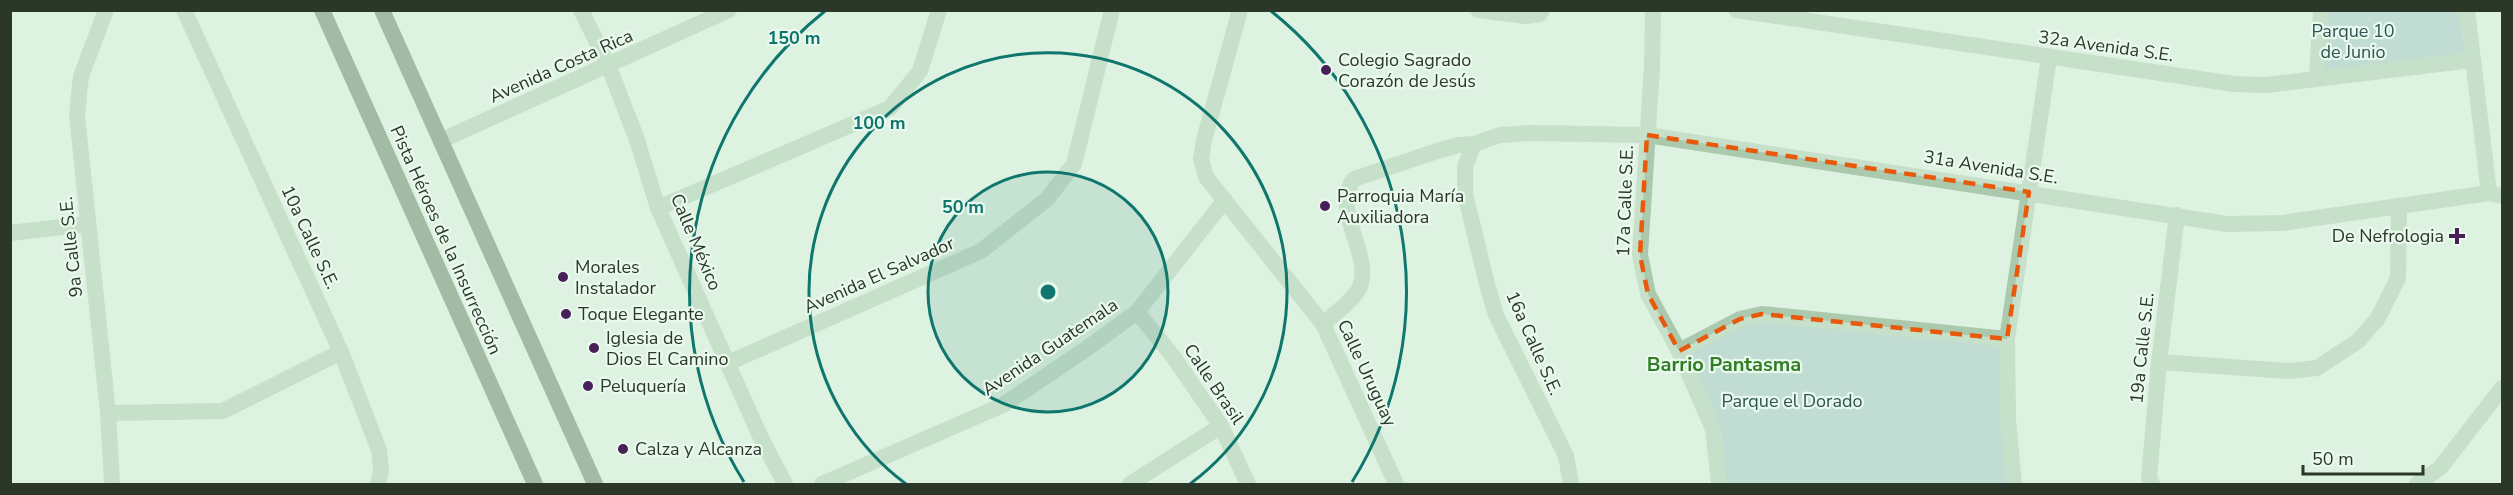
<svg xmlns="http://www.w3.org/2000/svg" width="2513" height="495" font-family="'Nunito Sans',sans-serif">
<rect width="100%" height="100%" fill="#def2e1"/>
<g fill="#9ec0bf">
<polygon points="2321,11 2467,11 2472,60 2317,78"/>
<polygon points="1740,319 2007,339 2014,484 1719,484 1719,470 1679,351"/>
</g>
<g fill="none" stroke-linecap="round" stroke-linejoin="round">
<g stroke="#aac9ad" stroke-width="16">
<polyline points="106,10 81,76 77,115 108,413 112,484"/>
<polyline points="184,10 341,352 379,450 381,471 378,484"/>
<polyline points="581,10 609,67 636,137 658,208 761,438 785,484"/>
<polyline points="1240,10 1204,140 1201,159 1206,177 1323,324 1396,484"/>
<polyline points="1478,10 1526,16 1540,14 1542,10"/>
<polyline points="1653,10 1652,67 1640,255 1648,294 1679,351 1713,429 1719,484"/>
<polyline points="1736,10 2234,84 2266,85 2472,60"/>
<polyline points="2467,10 2489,193"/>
<polyline points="2317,78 2321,10"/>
<polyline points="442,140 729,10"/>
<polyline points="1474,144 1465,166 1465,194 1487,284 1496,315 1566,456 1571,484"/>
<polyline points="658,208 890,108 920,71 939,10"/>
<polyline points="10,233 88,224"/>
<polyline points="1137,312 1172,355 1221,426 1248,484"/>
<path d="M1323 324C1334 314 1349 304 1357 292 1378 261 1329 210 1354 179L1431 153 1458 145 1474 144 1500 135 1530 133 1647 135 2227 224 2282 223 2489 193 2502 196"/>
<polyline points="1679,351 1740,319 1762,314 2007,339"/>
<polyline points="2159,362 2289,371 2317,368 2358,341 2378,318 2398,278 2399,207"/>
<polyline points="728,363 981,251 1047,199 1074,164 1112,10"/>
<polyline points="108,413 223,411 341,352"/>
<polyline points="822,484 1003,405 1086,349 1137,312 1224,201"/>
<polyline points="1130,484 1221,426"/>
<polyline points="2014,484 2008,420 2007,339 2049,58"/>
<polyline points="2152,484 2149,478 2159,362 2177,215"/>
<polyline points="2417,484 2440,468 2502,388"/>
</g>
<g stroke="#5c785b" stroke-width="16">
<polyline points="322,10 535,484"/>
<polyline points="382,10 595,484"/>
</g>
</g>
<path d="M0 0H2513V495H0ZM1647 135 2029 192 2007 339 1762 314 1740 319 1679 351 1648 294 1640 255Z" fill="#def2e1" fill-opacity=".55" fill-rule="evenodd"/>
<path fill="none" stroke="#e8590c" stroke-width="4.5" stroke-dasharray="12 8" stroke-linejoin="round" d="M1647 135 2029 192 2007 339 1762 314 1740 319 1679 351 1648 294 1640 255Z"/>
<circle cx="1048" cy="292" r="120" fill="#0f766e" fill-opacity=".12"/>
<g fill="none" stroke="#0f766e" stroke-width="3">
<circle cx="1048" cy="292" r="120"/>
<path d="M906 484A239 239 0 1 1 1190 484"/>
<path d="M744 482A359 359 0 0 1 825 11M1271 11A359 359 0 0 1 1352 482"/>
</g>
<g fill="#472057" stroke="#eaf9ed" stroke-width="2">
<circle cx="1326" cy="70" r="6"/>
<circle cx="1325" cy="206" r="6"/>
<path d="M2454 227h6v6h6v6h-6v6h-6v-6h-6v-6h6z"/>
<circle cx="563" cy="277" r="6"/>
<circle cx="566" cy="314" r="6"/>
<circle cx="594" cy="348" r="6"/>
<circle cx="588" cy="386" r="6"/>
<circle cx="623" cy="449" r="6"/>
</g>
<g text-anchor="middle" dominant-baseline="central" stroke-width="4.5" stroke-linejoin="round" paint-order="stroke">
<g font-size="18" fill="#2e5454" stroke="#eaf9ed">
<text x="2353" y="31">Parque 10<tspan x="2353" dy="21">de Junio</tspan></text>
<text x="1792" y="401">Parque el Dorado</text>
</g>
<g font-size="18" fill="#2a3729" stroke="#eaf9ed">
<text transform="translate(2106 46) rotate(8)">32a Avenida S.E.</text>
<text transform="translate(561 66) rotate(-24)">Avenida Costa Rica</text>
<text transform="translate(1991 167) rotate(9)">31a Avenida S.E.</text>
<text transform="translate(1625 201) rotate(-88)">17a Calle S.E.</text>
<text transform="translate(310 237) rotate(65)">10a Calle S.E.</text>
<text transform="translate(446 240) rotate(66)">Pista Héroes de la Insurrección</text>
<text transform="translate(696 242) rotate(67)">Calle México</text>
<text transform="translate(71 247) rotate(-96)">9a Calle S.E.</text>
<text transform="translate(879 275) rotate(-24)">Avenida El Salvador</text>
<text transform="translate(1534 343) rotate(66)">16a Calle S.E.</text>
<text transform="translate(1050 347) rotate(-34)">Avenida Guatemala</text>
<text transform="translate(2142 348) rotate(-84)">19a Calle S.E.</text>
<text transform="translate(1367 373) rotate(65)">Calle Uruguay</text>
<text transform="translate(1214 384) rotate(56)">Calle Brasil</text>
</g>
<g font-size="18" fill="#2a3729" stroke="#eaf9ed" text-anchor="start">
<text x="1338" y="60">Colegio Sagrado<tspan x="1338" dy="21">Corazón de Jesús</tspan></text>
<text x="1337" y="196">Parroquia María<tspan x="1337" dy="21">Auxiliadora</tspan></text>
<text x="2444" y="236" text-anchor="end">De Nefrologia</text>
<text x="575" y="267">Morales<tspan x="575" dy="21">Instalador</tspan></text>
<text x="578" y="314">Toque Elegante</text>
<text x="606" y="338">Iglesia de<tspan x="606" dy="21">Dios El Camino</tspan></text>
<text x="600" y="386">Peluquería</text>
<text x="635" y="449">Calza y Alcanza</text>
</g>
<g font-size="20" font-weight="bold" fill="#307d25" stroke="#eaf9ed">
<text x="1724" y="364">Barrio Pantasma</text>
</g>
</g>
<circle cx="1048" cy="292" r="9" fill="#0f766e" stroke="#eaf9ed" stroke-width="3"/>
<g font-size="18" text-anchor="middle" font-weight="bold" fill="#0f766e" stroke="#eaf9ed" stroke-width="4.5" stroke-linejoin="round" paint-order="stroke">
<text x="794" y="44">150 m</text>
<text x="879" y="129">100 m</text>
<text x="963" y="213">50 m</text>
</g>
<rect width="2513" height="495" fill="none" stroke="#2a3729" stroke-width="24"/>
<path d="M2303 465v9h120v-9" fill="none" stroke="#2a3729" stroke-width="3"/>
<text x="2312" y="465" font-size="18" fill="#2a3729" stroke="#eaf9ed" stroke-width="4.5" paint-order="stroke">50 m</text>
</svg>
